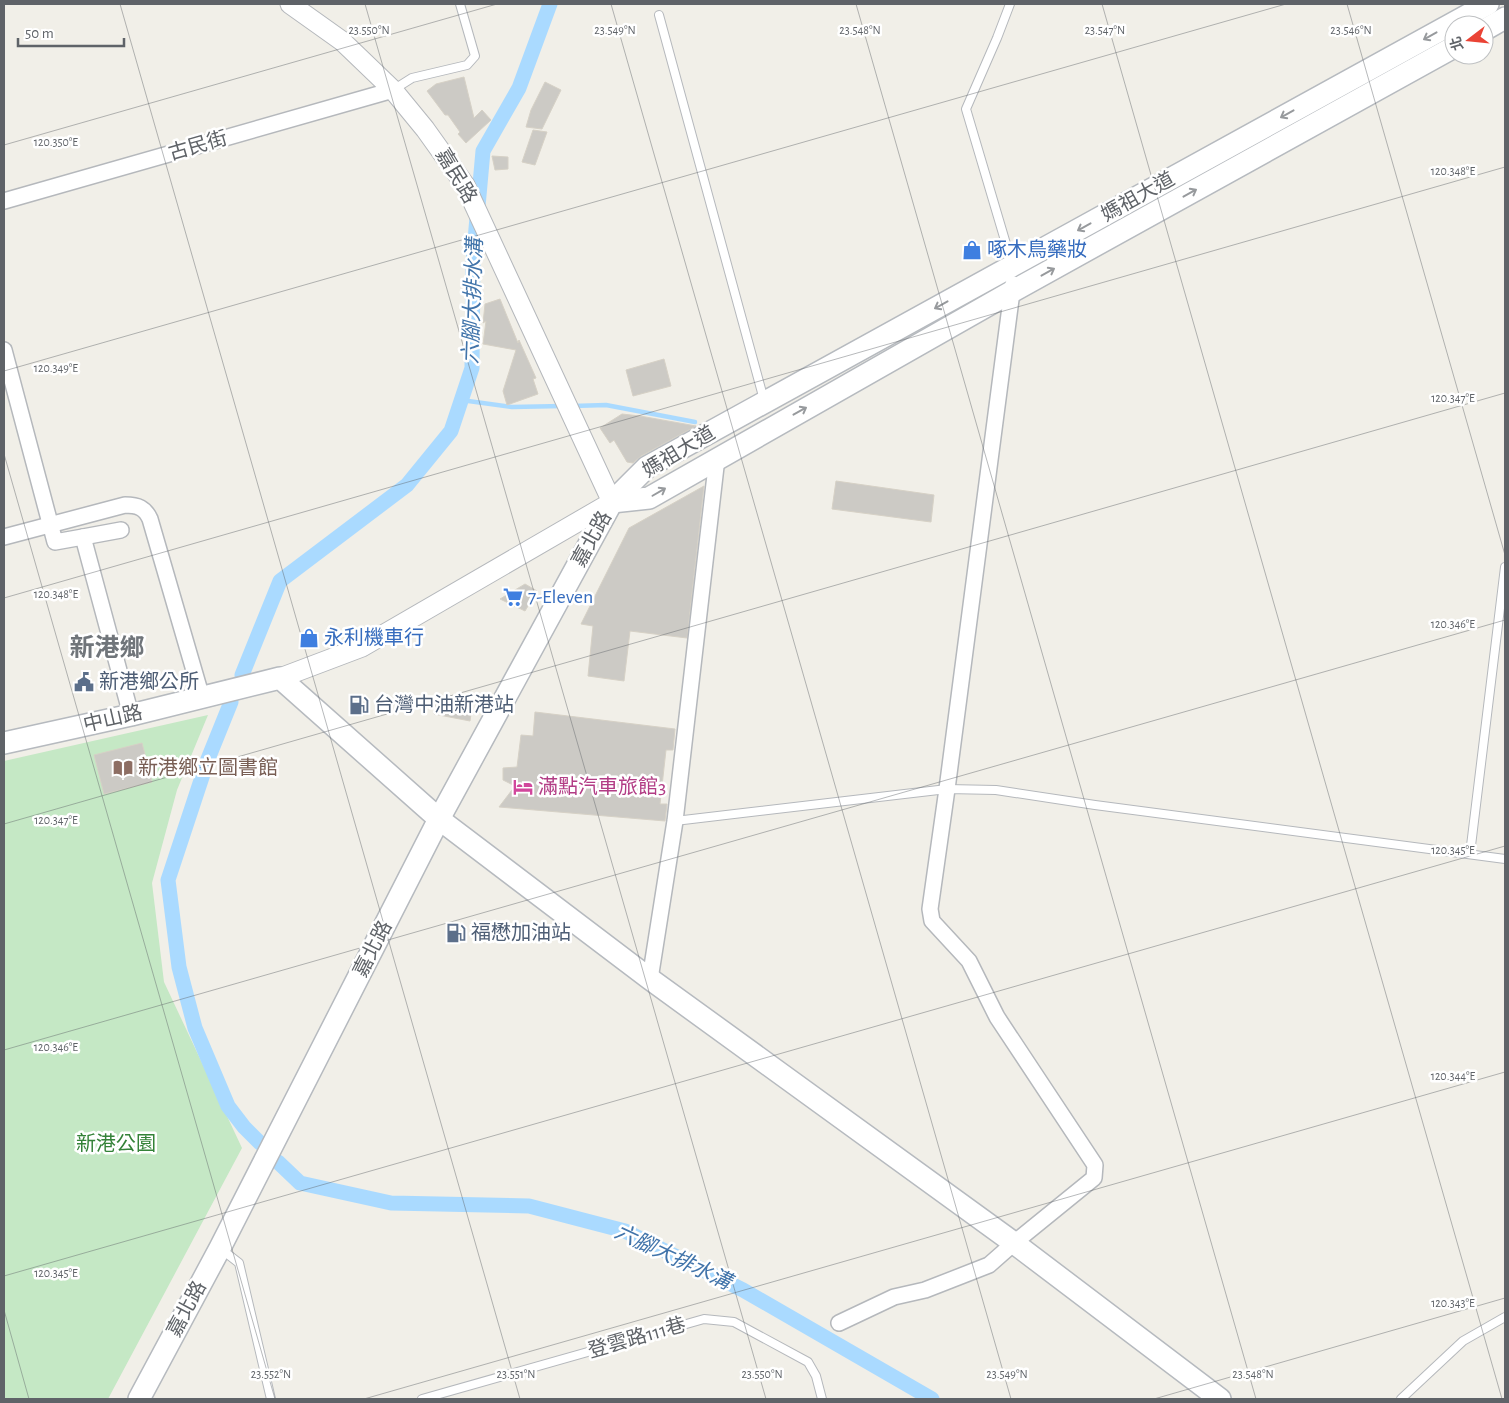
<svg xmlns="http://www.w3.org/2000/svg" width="1509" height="1403" font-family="'Alegreya Sans','Noto Sans TC',sans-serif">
<rect width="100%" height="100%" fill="#f1efe8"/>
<polygon fill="#c5e8c5" points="208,715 177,790 152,883 164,982 242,1148 108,1399 4,1399 4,761"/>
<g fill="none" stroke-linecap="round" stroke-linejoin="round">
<g stroke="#aadaff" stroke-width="4.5">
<polyline points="461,400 512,407 563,406"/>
<polyline points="573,406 606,405 695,422"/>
</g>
<g stroke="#aadaff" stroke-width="15">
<polyline points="242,675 280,581 407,485 451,431 472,368 473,262 483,151 519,88 550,4"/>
<polyline points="231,702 208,759 168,880 179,967 195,1028 228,1106 244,1127 260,1143"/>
<polyline points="278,1162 300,1183 391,1203 529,1206 625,1231 743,1290 932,1399"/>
</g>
</g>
<g fill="#cccac5" stroke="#d6d1c6">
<polygon points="464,77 474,118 482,110 491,120 466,143 458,134 460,132 448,115 445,115 427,91 436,84"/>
<polygon points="545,82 561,90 542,129 526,127 531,110"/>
<polygon points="533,130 547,132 535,165 522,162"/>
<polygon points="492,156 508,157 508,169 495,170"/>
<polygon points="500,299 518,343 519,340 536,378 533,379 538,394 507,405 503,391 516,350 483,344 486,321 483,323 485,304"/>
<polygon points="664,359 671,386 633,396 626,370"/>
<polygon points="622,414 640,416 696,426 641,456 633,463 627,462 614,440 610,443 600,428"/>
<polygon points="836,481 934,495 931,522 832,509"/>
<polygon points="704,486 687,638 630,631 624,681 588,676 593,626 581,624 629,528"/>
<polygon points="525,584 537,591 525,611 500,599"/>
<polygon points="437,701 472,707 470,721 434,714"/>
<polygon points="535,712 675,729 673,750 666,750 660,804 667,804 665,821 499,807 515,786 503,780 503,768 517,767 521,735 533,736"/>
<polygon points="142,743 152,782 104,794 94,755"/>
</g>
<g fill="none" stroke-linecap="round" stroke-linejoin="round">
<defs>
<g id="service">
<polyline points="1010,4 997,38 966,109 1012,264"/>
<polyline points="659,15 764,400"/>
<polyline points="393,90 412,78 467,65 475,56 460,4"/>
<polyline points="675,821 947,789 996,790 1095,805 1505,859"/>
<polyline points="1470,854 1505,567"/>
<polyline points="221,1249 239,1263 271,1399"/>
<polyline points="422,1399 704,1319 734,1322 808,1362 816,1376 822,1399"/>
<polyline points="1401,1399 1463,1341 1505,1317"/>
</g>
<g id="minor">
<polyline points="4,201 393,90"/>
<polyline points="4,350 55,542 83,537 131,715"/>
<path d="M4 537 125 505C138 505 145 508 150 519L202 698"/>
<polyline points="83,537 121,530"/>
<polyline points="650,979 675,821 717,458"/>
<polyline points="839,1323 894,1297 925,1290 989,1265 1014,1243 1094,1178 1095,1165 997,1017 969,961 932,921 930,909 947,789 1013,284"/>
</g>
<polyline id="tertiary" points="280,678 362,647 612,502 465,185 425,129 393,90 342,41 290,4"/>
<g id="secondary">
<polyline points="1484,30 1505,18"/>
<polyline points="612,502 649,498 1013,291 1454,47"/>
<polyline points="4,743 131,715 280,678 439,819 650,979 1014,1243 1220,1399"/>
<polyline points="139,1399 220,1248 439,819 612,502 647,467 1488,4"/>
</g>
</defs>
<use href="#service" stroke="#b5b8bc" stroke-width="10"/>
<use href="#minor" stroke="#b5b8bc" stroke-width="18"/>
<use href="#tertiary" stroke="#b5b8bc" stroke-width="21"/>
<use href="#secondary" stroke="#b6babf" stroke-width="24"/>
<use href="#service" stroke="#fff" stroke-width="8"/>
<use href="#minor" stroke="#fff" stroke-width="15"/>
<use href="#tertiary" stroke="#fff" stroke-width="19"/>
<use href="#secondary" stroke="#fff" stroke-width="21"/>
</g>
<defs><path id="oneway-shaft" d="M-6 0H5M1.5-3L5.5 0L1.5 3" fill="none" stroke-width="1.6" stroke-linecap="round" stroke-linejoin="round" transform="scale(1.25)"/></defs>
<g stroke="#979a9d">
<use href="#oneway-shaft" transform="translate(1430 36) rotate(151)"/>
<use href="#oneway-shaft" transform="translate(1287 114) rotate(151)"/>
<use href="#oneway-shaft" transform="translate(1190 193) rotate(-29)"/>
<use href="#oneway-shaft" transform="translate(1084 227) rotate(151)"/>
<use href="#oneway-shaft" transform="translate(1048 272) rotate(-29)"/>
<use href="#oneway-shaft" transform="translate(941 305) rotate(151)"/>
<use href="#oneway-shaft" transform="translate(800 411) rotate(-29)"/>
<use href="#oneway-shaft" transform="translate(659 492) rotate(-30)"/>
</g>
<path fill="none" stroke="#5f6368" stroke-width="1" stroke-opacity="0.45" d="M120 4 520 1399M365 4 766 1399M611 4 1011 1399M856 4 1256 1399M1102 4 1502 1399M1347 4 1505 555M4 145 497 4M4 371 1286 4M4 454 275 1399M4 598 1505 167M4 824 1505 393M4 1050 1505 620M4 1276 1505 846M4 1310 29 1399M364 1399 1505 1072M1154 1399 1505 1298"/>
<defs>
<symbol id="shop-bare" viewBox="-9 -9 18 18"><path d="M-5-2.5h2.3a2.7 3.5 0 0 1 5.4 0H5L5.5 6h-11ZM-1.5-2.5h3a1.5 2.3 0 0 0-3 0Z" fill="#3f7fe0" stroke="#fff" stroke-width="2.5" paint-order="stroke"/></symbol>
<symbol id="supermarket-bare" viewBox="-9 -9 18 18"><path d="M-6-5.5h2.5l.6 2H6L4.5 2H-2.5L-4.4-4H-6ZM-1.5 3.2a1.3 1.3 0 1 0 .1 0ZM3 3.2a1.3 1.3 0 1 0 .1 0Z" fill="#3f7fe0" stroke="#fff" stroke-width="2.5" paint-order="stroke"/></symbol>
<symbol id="civic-bare" viewBox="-9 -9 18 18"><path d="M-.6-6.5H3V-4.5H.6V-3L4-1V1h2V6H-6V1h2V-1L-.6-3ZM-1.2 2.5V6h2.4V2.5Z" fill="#5c6f8a" stroke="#fff" stroke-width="2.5" paint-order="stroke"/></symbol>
<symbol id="fuel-bare" viewBox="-9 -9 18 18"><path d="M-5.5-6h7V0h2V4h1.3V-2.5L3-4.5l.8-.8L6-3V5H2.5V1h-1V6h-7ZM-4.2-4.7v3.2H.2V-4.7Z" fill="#5c6f8a" stroke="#fff" stroke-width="2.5" paint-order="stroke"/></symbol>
<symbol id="library-bare" viewBox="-9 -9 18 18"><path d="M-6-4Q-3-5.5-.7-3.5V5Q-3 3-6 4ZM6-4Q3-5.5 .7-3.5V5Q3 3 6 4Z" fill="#8d6e63" stroke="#fff" stroke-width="2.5" paint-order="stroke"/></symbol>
<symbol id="hotel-bare" viewBox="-9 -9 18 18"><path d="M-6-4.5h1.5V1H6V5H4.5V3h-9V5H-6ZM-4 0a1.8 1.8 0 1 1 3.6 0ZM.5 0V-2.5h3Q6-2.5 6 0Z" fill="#d1479c" stroke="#fff" stroke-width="2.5" paint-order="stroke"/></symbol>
</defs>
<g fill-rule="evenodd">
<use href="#shop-bare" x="958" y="236" width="28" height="28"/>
<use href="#supermarket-bare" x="499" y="583" width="28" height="28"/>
<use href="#shop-bare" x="295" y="624" width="28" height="28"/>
<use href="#civic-bare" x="70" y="668" width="28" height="28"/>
<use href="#fuel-bare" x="345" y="691" width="28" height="28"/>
<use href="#library-bare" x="109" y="754" width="28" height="28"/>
<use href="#hotel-bare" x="509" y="773" width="28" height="28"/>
<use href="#fuel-bare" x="442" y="919" width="28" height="28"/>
</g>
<g text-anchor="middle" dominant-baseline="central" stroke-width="5" stroke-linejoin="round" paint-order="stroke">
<g font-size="20" fill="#5f6368" stroke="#fff">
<text transform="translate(198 146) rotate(-16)">古民街</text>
<text transform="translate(456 176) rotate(59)">嘉民路</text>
<text transform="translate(1138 197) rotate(-29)">媽祖大道</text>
<text transform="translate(679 452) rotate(-31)">媽祖大道</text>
<text transform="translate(592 539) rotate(-61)">嘉北路</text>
<text transform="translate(113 719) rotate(-13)">中山路</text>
<text transform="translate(373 949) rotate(-63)">嘉北路</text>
<text transform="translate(187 1309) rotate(-62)">嘉北路</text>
<text transform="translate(637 1338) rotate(-16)">登雲路111巷</text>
</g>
<g font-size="20" fill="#366cbe" stroke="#fff" text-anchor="start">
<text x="987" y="250">啄木鳥藥妝</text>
<text x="528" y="597">7-Eleven</text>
<text x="324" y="638">永利機車行</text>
</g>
<g font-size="20" fill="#4e5e75" stroke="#fff" text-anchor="start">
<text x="99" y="682">新港鄉公所</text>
<text x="374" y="705">台灣中油新港站</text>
<text x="471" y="933">福懋加油站</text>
</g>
<g font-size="20" fill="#785e54" stroke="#fff" text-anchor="start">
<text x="138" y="768">新港鄉立圖書館</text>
</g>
<g font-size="20" fill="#b23c85" stroke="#fff" text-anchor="start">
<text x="538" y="787">滿點汽車旅館3</text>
</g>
<g font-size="20" fill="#348238" stroke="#fff">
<text x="116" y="1144">新港公園</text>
</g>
<g font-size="21" font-style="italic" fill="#4174aa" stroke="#fff">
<text transform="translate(473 301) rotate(-88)">六腳大排水溝</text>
<text transform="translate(673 1257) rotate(25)">六腳大排水溝</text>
</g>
<g font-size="25" font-weight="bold" fill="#70757a" stroke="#fff">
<text x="107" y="648">新港鄉</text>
</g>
</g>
<g font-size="12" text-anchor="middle" fill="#5f6368" stroke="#fff" stroke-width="5" stroke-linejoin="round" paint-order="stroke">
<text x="369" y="34">23.550°N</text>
<text x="615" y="34">23.549°N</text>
<text x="860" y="34">23.548°N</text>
<text x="1105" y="34">23.547°N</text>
<text x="1351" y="34">23.546°N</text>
<text x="56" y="146">120.350°E</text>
<text x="1453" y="175">120.348°E</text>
<text x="56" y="372">120.349°E</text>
<text x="1453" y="402">120.347°E</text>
<text x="56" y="598">120.348°E</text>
<text x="1453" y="628">120.346°E</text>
<text x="56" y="824">120.347°E</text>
<text x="1453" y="854">120.345°E</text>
<text x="56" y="1051">120.346°E</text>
<text x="1453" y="1080">120.344°E</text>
<text x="56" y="1277">120.345°E</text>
<text x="1453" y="1307">120.343°E</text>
<text x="271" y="1378">23.552°N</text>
<text x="516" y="1378">23.551°N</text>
<text x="762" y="1378">23.550°N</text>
<text x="1007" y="1378">23.549°N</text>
<text x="1253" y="1378">23.548°N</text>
</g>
<rect width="1509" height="1403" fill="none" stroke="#5f6368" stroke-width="10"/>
<g transform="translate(1469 40) rotate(254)"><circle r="24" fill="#ffffff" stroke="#bfc1c3"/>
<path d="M0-4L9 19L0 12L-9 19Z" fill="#ea4335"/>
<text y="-8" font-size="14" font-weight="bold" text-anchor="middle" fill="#5f6368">北</text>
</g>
<path d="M18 38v8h106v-8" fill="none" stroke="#5f6368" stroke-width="2.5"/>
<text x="25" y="38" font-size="15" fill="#5f6368" stroke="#ffffff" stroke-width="4" paint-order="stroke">50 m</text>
</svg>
